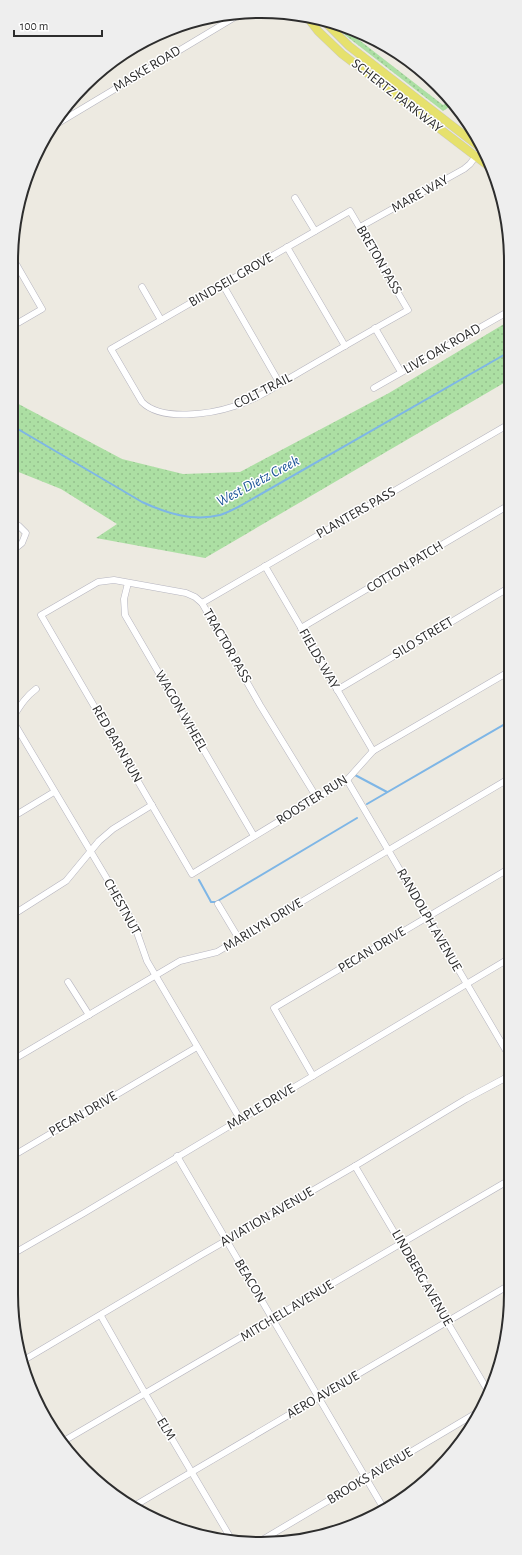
<svg xmlns="http://www.w3.org/2000/svg" width="522" height="1555" font-family="'Alegreya Sans',sans-serif">
<defs>
<pattern id="park-dots" width="8" height="8" patternUnits="userSpaceOnUse"><rect width="8" height="8" fill="#acdfa3"/><path d="M2 2h.1M6 6h.1" fill="none" stroke="#94c08d" stroke-width="1.8" stroke-linecap="round"/></pattern>
</defs>
<rect width="100%" height="100%" fill="#edeae1"/>
<g fill="url(#park-dots)">
<polygon points="333,23 341,26 443,105 452,100 454,104 443,111 345,35"/>
<polygon points="509,321 509,380 205,558 96,538 117,524 61,489 11,469 11,400 122,459 183,474 240,472 389,393"/>
</g>
<g fill="none" stroke-linecap="round" stroke-linejoin="round">
<g stroke="#7eb6e6" stroke-width="2">
<path d="M11 425 142 502C166 513 193 522 220 515 227 513 234 509 240 506L509 352"/>
<polyline points="355,775 387,792"/>
<polyline points="367,804 510,721"/>
<polyline points="199,880 210,900 211,902 216,902 357,818"/>
</g>
<defs>
<g id="minor">
<polyline points="55,125 240,14"/>
<polyline points="295,198 315,231"/>
<path d="M350 211 408 310C372 330 336 351 300 372 279 384 258 399 235 406 211 414 162 422 142 402L111 349Z"/>
<polyline points="360,227 464,169 470,164 478,153"/>
<polyline points="287,247 345,346"/>
<polyline points="223,285 280,384"/>
<polyline points="142,287 161,320"/>
<polyline points="11,327 42,309 12,257"/>
<polyline points="375,328 401,372"/>
<polyline points="374,388 509,311"/>
<polyline points="11,525 19,526 26,533 22,543 11,552"/>
<polyline points="265,566 373,751"/>
<polyline points="128,583 124,599 125,615 254,836"/>
<polyline points="202,603 509,424"/>
<polyline points="301,628 509,505"/>
<polyline points="337,690 510,587"/>
<polyline points="11,718 134,924 147,961 240,1119"/>
<path d="M11 720C19 708 24 698 36 689"/>
<polyline points="347,780 511,1059"/>
<polyline points="317,798 260,705 202,603 195,597 186,593 114,580 98,582 41,615 192,874 347,780 373,751 510,671"/>
<polyline points="11,818 54,792"/>
<polyline points="218,904 239,939"/>
<polyline points="11,916 66,881 99,841 113,829 152,805"/>
<polyline points="68,982 89,1015"/>
<polyline points="11,1061 180,961 217,952 510,778"/>
<polyline points="313,1076 274,1008 510,868"/>
<polyline points="177,1156 384,1509"/>
<polyline points="11,1157 197,1047"/>
<polyline points="355,1166 488,1391"/>
<polyline points="11,1255 84,1213 510,958"/>
<polyline points="101,1316 146,1395 233,1542"/>
<polyline points="24,1360 201,1255 355,1166 466,1099 511,1075"/>
<polyline points="62,1442 511,1179"/>
<polyline points="134,1506 511,1284"/>
<polyline points="262,1540 478,1412"/>
</g>
<g id="major">
<polyline points="308,18 318,31 342,54 491,168"/>
<polyline points="322,19 349,46 486,152"/>
</g>
</defs>
<use href="#minor" stroke="#b5b4bf" stroke-width="7"/>
<use href="#major" stroke="#c8c8c8" stroke-width="9"/>
<use href="#minor" stroke="#fff" stroke-width="6"/>
<use href="#major" stroke="#e6e16d" stroke-width="8"/>
</g>
<g text-anchor="middle" dominant-baseline="central" stroke-width="3" stroke-linejoin="round" paint-order="stroke">
<g font-size="14" fill="#2d2d2d" stroke="#fff">
<text transform="translate(147 69) rotate(-31)">MASKE ROAD</text>
<text transform="translate(397 96) rotate(38)">SCHERTZ PARKWAY</text>
<text transform="translate(420 194) rotate(-29)">MARE WAY</text>
<text transform="translate(379 260) rotate(60)">BRETON PASS</text>
<text transform="translate(231 280) rotate(-30)">BINDSEIL GROVE</text>
<text transform="translate(442 349) rotate(-30)">LIVE OAK ROAD</text>
<text transform="translate(263 391) rotate(-27)">COLT TRAIL</text>
<text transform="translate(356 513) rotate(-30)">PLANTERS PASS</text>
<text transform="translate(405 567) rotate(-31)">COTTON PATCH</text>
<text transform="translate(423 638) rotate(-31)">SILO STREET</text>
<text transform="translate(227 646) rotate(60)">TRACTOR PASS</text>
<text transform="translate(319 659) rotate(60)">FIELDS WAY</text>
<text transform="translate(181 711) rotate(60)">WAGON WHEEL</text>
<text transform="translate(117 744) rotate(60)">RED BARN RUN</text>
<text transform="translate(312 800) rotate(-32)">ROOSTER RUN</text>
<text transform="translate(122 907) rotate(61)">CHESTNUT</text>
<text transform="translate(429 920) rotate(60)">RANDOLPH AVENUE</text>
<text transform="translate(263 925) rotate(-31)">MARILYN DRIVE</text>
<text transform="translate(372 950) rotate(-31)">PECAN DRIVE</text>
<text transform="translate(261 1107) rotate(-31)">MAPLE DRIVE</text>
<text transform="translate(83 1114) rotate(-30)">PECAN DRIVE</text>
<text transform="translate(267 1217) rotate(-30)">AVIATION AVENUE</text>
<text transform="translate(422 1278) rotate(60)">LINDBERG AVENUE</text>
<text transform="translate(250 1281) rotate(59)">BEACON</text>
<text transform="translate(287 1311) rotate(-31)">MITCHELL AVENUE</text>
<text transform="translate(323 1395) rotate(-30)">AERO AVENUE</text>
<text transform="translate(166 1429) rotate(59)">ELM</text>
<text transform="translate(370 1476) rotate(-31)">BROOKS AVENUE</text>
</g>
<g font-size="15" font-style="italic" fill="#195296" stroke="#fff">
<text transform="translate(258 481) rotate(-28)">West Dietz Creek</text>
</g>
</g>
<path d="M0 0H522V1555H0ZM261 18H261A243 243 0 0 1 504 261V1294A243 243 0 0 1 261 1537H261A243 243 0 0 1 18 1294V261A243 243 0 0 1 261 18Z" fill="#eee" fill-rule="evenodd"/>
<path fill="none" stroke="#2d2d2d" stroke-width="2" d="M261 18H261A243 243 0 0 1 504 261V1294A243 243 0 0 1 261 1537H261A243 243 0 0 1 18 1294V261A243 243 0 0 1 261 18Z"/>
<path d="M14 30v6h88v-6" fill="none" stroke="#2d2d2d" stroke-width="2"/>
<text x="20" y="30" font-size="12" fill="#2d2d2d" stroke="#ffffff" stroke-width="3" paint-order="stroke">100 m</text>
</svg>
